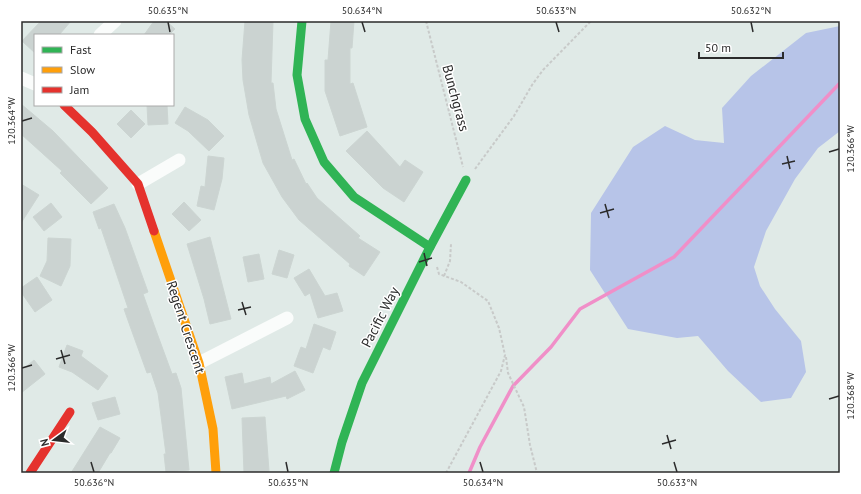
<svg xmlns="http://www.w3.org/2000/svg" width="861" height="494" font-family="'PT Sans',sans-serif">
<rect width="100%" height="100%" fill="#e0eae7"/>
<polygon fill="#b7c4e8" points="840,26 840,131 818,148 795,179 766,231 754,267 760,286 775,309 801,341 806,372 791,398 761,402 728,371 698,336 677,338 628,329 590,270 591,213 633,147 665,126 695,140 724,143 722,108 751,76 806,33"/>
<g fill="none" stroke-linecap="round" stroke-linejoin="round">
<polyline stroke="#f08fc8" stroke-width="3.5" points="469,473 480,447 513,386 551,347 580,309 674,257 840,83"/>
</g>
<g fill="#cbd3d1" stroke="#ccd5d2">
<polygon points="41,21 71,21 59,35 35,35 35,53 22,41"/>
<polygon points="154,21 166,21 175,29 169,35 144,35"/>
<polygon points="245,21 273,21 271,83 273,83 276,109 292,160 294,159 306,184 307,183 317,198 360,236 358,238 380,252 364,276 349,266 350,264 299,220 282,197 263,163 249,115 243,80 242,60"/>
<polygon points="331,21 354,21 352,48 350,48 350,84 353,83 367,127 340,136 325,91 325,60 328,60"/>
<polygon points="21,104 53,131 108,188 91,204 60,173 62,171 21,134"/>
<polygon points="147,105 167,105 168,124 148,125"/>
<polygon points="185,107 208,120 224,136 209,151 188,131 175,123"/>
<polygon points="131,110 145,124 131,138 117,124"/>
<polygon points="367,131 400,167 405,160 423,172 404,202 383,188 346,151"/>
<polygon points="208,156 224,158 222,179 214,210 197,206 201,186 205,187"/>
<polygon points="21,184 39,195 21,223"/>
<polygon points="184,202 201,220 189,231 172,214"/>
<polygon points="51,203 62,217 44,231 33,217"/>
<polygon points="114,204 125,228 148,292 143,294 154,325 172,374 176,373 181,388 189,470 166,472 164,454 166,454 158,393 151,372 147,373 130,326 124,309 128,308 101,228 99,229 93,212"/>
<polygon points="210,237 231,319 210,324 204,299 187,244"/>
<polygon points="48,238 71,239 70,266 61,286 40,276 47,261"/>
<polygon points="279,250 294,255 287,278 272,274"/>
<polygon points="259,254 264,279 248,282 243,257"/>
<polygon points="309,269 325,296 337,293 343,311 318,318 310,293 305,296 294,278"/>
<polygon points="37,277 52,300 35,312 21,292 21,288"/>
<polygon points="314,324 336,332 330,350 323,347 313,373 294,366 301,347 306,349"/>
<polygon points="67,345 83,351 81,356 108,376 98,390 72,372 59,367"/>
<polygon points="34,360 45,374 21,393 21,371"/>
<polygon points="295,371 305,390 287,399 286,396 232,409 225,377 242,373 244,384 270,377 271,384"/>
<polygon points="115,397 120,414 98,420 92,403"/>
<polygon points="265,417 269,471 244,473 242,418"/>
<polygon points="100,427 120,438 111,453 110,453 98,473 71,473"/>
</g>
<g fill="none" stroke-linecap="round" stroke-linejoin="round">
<g stroke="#c8cac9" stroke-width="2" stroke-dasharray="3 2" stroke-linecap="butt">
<polyline points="426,21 463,167"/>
<polyline points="475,169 514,116 532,85 543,70 591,21"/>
<polyline points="437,267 439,274 461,282 488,301 499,328 505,355 501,371 446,473"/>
<polyline points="444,276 450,261 451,244"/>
<polyline points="506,357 508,373 524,407 530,445 537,473"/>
</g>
<g stroke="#fafcfb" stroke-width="13">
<polyline points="100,35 115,21"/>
<polyline points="21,78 35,84"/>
<polyline points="138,184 179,160"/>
<polyline points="199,363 287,318"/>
</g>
<g stroke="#30b455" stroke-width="9">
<polyline points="302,21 297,75 305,119 324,162 354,197 430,247"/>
<polyline points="334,473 342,442 362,383 430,247 466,180"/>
</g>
<polyline stroke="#ff9f0a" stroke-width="9" points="154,231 199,363 213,429 216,473"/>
<g stroke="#e5322d" stroke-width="9">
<polyline points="64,105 92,132 138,184 154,231"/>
<polyline points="30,473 70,412"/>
</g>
</g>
<path fill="none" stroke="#2b2b2b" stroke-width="1.5" d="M168 22 170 32M362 22 365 32M556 22 559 32M751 22 753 32M22 121 32 118M829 152 839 149M787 156 790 169M782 164 795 161M605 204 609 218M600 213 614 209M424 253 427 266M419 262 432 258M242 302 246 315M238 310 251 307M61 350 65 364M56 359 70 355M22 368 32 365M829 399 839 396M667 435 671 449M662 444 676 440M91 462 94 472M286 462 288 472M480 462 483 472M674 462 677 472"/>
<g text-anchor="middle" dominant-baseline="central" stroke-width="3" stroke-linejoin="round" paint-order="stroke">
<g font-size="14" fill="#2b2b2b" stroke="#fff">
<text transform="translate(456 98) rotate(75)">Bunchgrass</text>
<text transform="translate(380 317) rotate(-63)">Pacific Way</text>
<text transform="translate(186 327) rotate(72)">Regent Crescent</text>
</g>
</g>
<rect width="861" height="494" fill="none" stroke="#ffffff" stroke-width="44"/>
<rect x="34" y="34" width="140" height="72" fill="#ffffff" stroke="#aaaaaa"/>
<rect x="42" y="47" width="20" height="6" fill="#30b455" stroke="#aaaaaa"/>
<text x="70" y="54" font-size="12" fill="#2b2b2b">Fast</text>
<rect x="42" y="67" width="20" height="6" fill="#ff9f0a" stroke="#aaaaaa"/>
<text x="70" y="74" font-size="12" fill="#2b2b2b">Slow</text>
<rect x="42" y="87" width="20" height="6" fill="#e5322d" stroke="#aaaaaa"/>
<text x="70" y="94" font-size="12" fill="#2b2b2b">Jam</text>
<g transform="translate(54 440) rotate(255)" stroke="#ffffff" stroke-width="3" paint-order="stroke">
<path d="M0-3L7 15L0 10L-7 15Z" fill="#2b2b2b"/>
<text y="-6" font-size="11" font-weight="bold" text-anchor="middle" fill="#2b2b2b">N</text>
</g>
<path d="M699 52v6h84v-6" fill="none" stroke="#2b2b2b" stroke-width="2"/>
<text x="705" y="52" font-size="12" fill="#2b2b2b" stroke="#ffffff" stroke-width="3" paint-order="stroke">50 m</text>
<rect x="22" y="22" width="817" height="450" fill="none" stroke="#2b2b2b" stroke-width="1.5"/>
<g font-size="10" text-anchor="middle" fill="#2b2b2b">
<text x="168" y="14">50.635°N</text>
<text x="362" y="14">50.634°N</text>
<text x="556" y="14">50.633°N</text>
<text x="751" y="14">50.632°N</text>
<text transform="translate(11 121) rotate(-90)" y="4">120.364°W</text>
<text transform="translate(850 149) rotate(-90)" y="4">120.366°W</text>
<text transform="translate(11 368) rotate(-90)" y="4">120.366°W</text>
<text transform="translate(850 396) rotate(-90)" y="4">120.368°W</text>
<text x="94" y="486">50.636°N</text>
<text x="288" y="486">50.635°N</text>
<text x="483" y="486">50.634°N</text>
<text x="677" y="486">50.633°N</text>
</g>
</svg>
